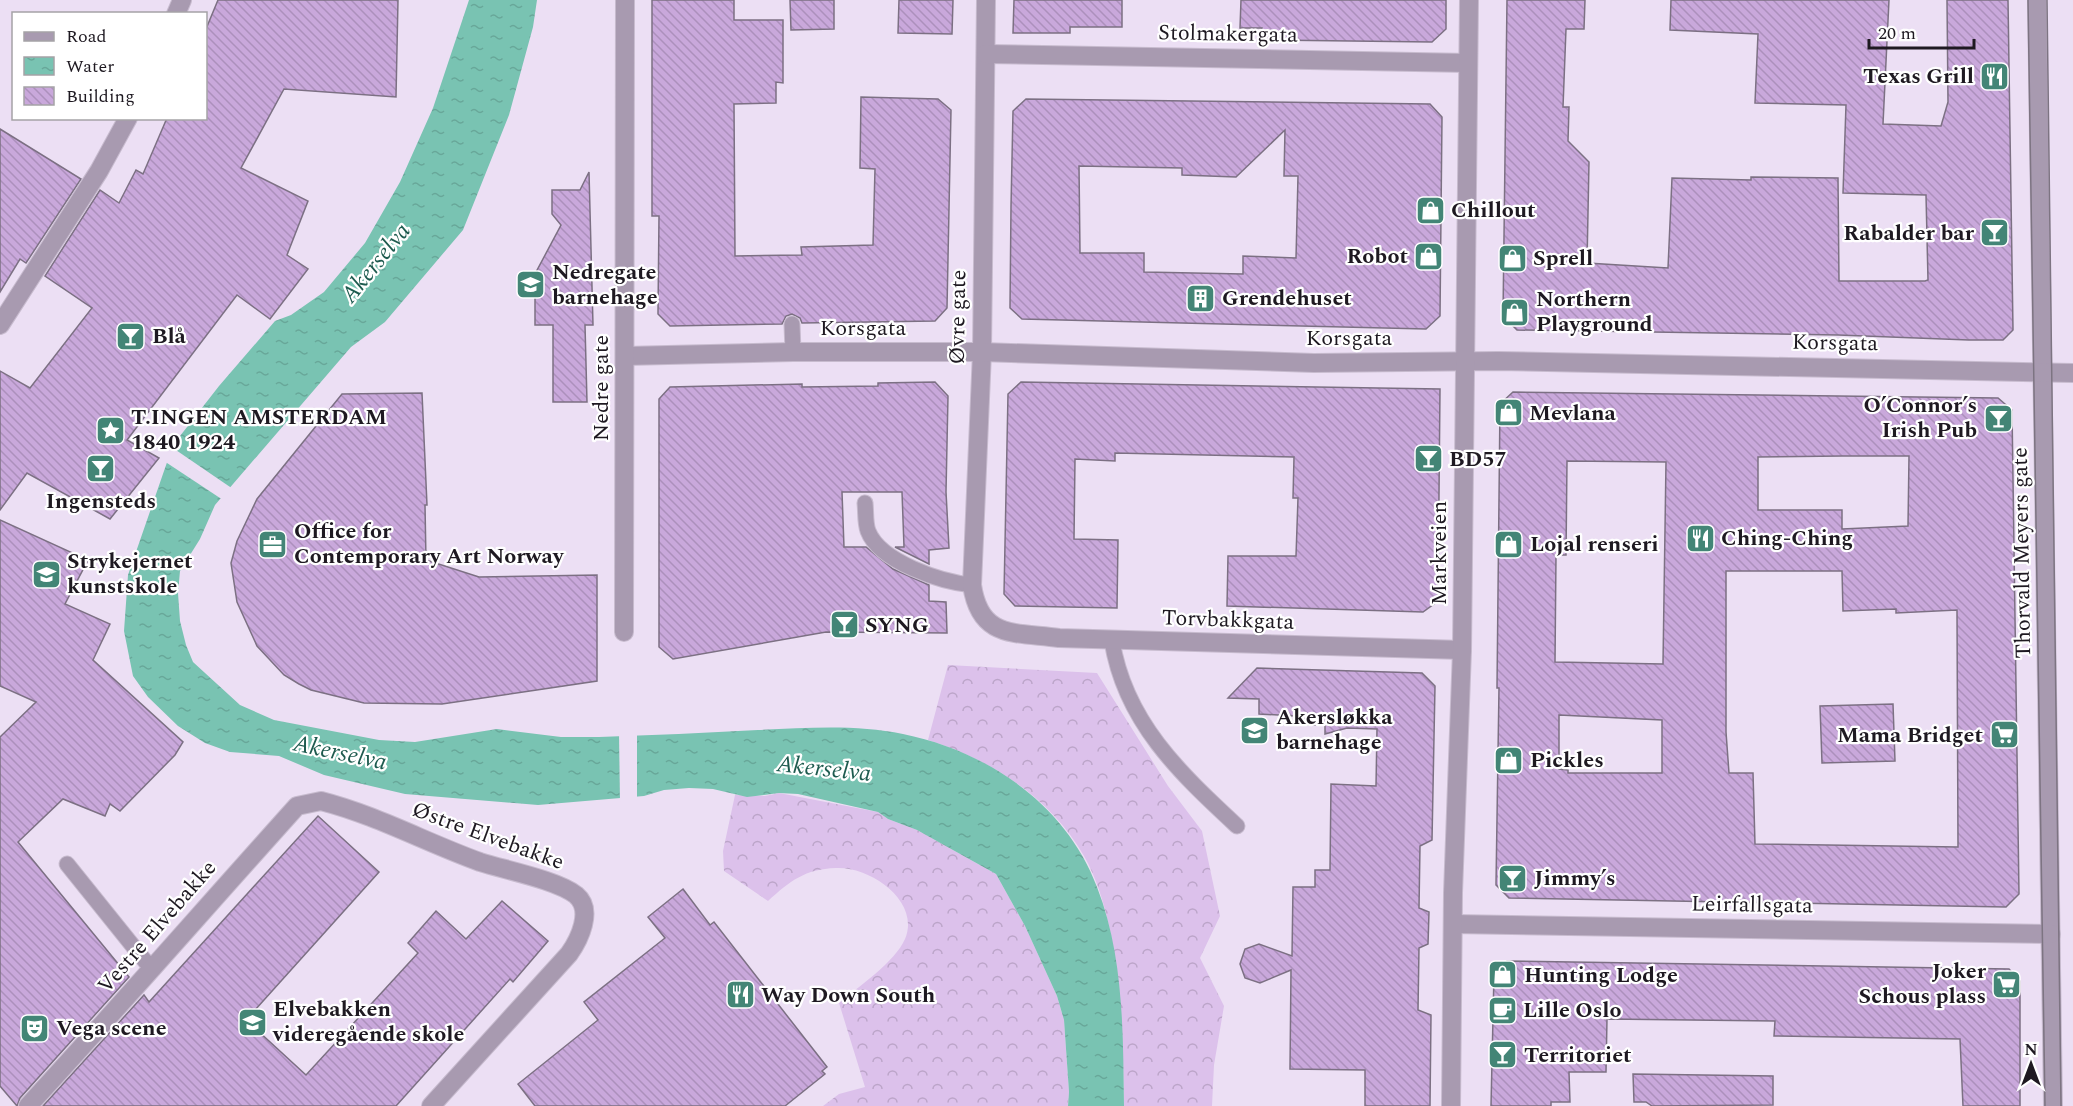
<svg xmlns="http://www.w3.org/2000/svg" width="2073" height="1106" font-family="Spectral,serif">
<defs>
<pattern id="forest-crowns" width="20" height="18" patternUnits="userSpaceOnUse" patternTransform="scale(1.5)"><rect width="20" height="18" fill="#dcc1eb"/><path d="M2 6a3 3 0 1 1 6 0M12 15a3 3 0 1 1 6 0" fill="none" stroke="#bca5c9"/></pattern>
<pattern id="water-ripples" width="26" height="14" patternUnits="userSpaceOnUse" patternTransform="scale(1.5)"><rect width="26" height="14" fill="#79c3b2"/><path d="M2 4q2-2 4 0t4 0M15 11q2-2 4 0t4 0" fill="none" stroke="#68a799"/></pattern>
<pattern id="building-back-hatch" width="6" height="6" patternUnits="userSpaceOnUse" patternTransform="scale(1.5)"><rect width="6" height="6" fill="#c9a8db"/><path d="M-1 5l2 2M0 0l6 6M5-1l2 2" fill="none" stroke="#ac90bc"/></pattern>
</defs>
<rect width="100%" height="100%" fill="#ecdff4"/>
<g fill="url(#forest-crowns)">
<path d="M948 665 1097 673 1168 786 1202 831 1220 916 1200 958 1224 1006 1214 1065 1212 1106H1124C1123 1033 1121 921 1084 856 1051 798 990 759 928 740Z"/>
<path d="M779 793 878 812 888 819 917 830 996 874 1025 926 1057 996 1064 1020 1069 1092 1068 1106H823L839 1094 865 1087 839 1003C858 987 895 962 905 939 921 901 870 866 836 868 805 869 790 881 768 901L724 871 723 851 735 795 765 796Z"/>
</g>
<path fill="url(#water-ripples)" d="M469 0H537L533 27 509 115 463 230 385 322 351 347 215 505 200 539 180 571 178 593 180 621 186 645 193 662 240 705 274 720 379 740 415 742 497 729 561 737H599C652 735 705 733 758 730 805 728 856 724 903 734 987 751 1066 804 1097 887 1124 956 1123 1033 1124 1106H1068L1069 1092 1064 1020 1057 996 1025 926 996 874 917 830 888 819 878 812 798 794 779 793 747 797 713 789 689 788 664 790 644 796 538 805 405 794 324 775 279 756 230 752 205 743 178 726 148 697 133 676 124 631 128 575 173 445 219 386 275 321 291 315 324 292 365 243 400 182 433 108Z"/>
<g fill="#ecdff4">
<polygon points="170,446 233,489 223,500 164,461"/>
<polygon points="619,733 637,733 637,800 620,802"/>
</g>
<g fill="url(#building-back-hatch)" stroke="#7c7083" stroke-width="1.5" fill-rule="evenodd">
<polygon points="218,0 398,0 396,97 284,89 241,168 308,201 287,255 308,269 270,319 237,295 127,440 159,458 110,519 27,473 0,510 0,371 30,388 92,308 45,276 100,190 119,203 136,170 143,174 167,118 206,118 206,29"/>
<polygon points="652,0 734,0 734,20 783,20 783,83 776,82 776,103 734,104 735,256 802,255 801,247 873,245 875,169 860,168 861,97 938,99 951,110 947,308 935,321 802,323 800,318 792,314 786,316 782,324 670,326 658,314 659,216 652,216"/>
<polygon points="790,0 834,0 834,29 791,30"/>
<polygon points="899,0 953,0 952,34 898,33"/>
<polygon points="1014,0 1122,0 1122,27 1070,27 1070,33 1013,33"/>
<polygon points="1241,0 1446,0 1446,29 1432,42 1261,40 1262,28 1240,28"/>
<polygon points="1507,0 1585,0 1584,29 1566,29 1563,107 1569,107 1568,141 1589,162 1587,263 1668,268 1672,178 1751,180 1751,177 1838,178 1839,281 1925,281 1928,280 1926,195 1843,193 1846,105 1755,103 1758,34 1670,30 1671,0 1889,0 1883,124 1941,126 1948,102 1947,0 2008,0 2013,330 2003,340 1969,340 1838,335 1517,330 1503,316"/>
<path d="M1026 99 1430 104 1442 117 1440 316 1426 329 1022 319 1010 308 1011 207 1013 111ZM1285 130 1284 176H1298L1296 258 1243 256V274L1144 272V253H1080L1079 166 1182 168V175L1236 177Z"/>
<polygon points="0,129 81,179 26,263 20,259 0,292"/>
<polygon points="589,172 593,325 585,325 587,402 553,402 553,325 535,325 535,274 561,225 552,214 552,190 580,190"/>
<polygon points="935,382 948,396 946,492 949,548 929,550 929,564 895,547 904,547 902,492 842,492 844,547 866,547 893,569 929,585 929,601 946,602 947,633 826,632 673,659 659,647 659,399 670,387 802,384 802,387 878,386 878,383"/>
<polygon points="1021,382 1440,389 1438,601 1423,612 1227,606 1228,556 1296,556 1298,498 1293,498 1294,457 1115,453 1115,461 1075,459 1074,539 1118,540 1117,608 1015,606 1004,594 1008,394"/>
<path d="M1513 392 1998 398 2012 410 2019 894 2006 907 1509 898 1496 885 1499 688H1497L1500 404ZM1842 456H1909L1908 526 1842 529V510H1758V457ZM1567 461 1666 462 1663 664 1555 662 1556 555H1566ZM1726 571H1842L1843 611 1896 609V613L1957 610 1958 847 1755 844 1753 773H1729L1726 732ZM1559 715 1662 720V773H1568V770L1559 769Z"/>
<polygon points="422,393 427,505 425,505 426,560 479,577 597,575 597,681 442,704 364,703 311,690 299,684 284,675 257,646 237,602 231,563 237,541 257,499 342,394"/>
<polygon points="0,520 88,560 65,604 110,624 93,660 183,742 175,755 120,811 110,804 105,816 63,799 18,842 129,977 20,1098 17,1106 0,1086 0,737 36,702 0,686"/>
<polygon points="1257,668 1422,673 1435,686 1432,840 1420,846 1419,908 1429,912 1428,944 1419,948 1418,1010 1431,1015 1430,1106 1365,1106 1365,1070 1290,1069 1291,970 1260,983 1245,978 1240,964 1245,949 1259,944 1292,956 1293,887 1315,887 1315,870 1330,870 1331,784 1376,786 1377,729 1347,728 1325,734 1325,725 1304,725 1295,716 1259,714 1259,699 1228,698"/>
<polygon points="1893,704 1895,761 1822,763 1820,706"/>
<polygon points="318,816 379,872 246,1020 306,1075 418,953 408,943 436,911 466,939 502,901 548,941 513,982 510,979 396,1106 43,1106 144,995 149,1002"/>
<polygon points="683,889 710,925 714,922 827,1067 822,1071 825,1074 785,1106 535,1106 518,1084 598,1020 584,1002 665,938 648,917"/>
<polygon points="1507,961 2009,969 2020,981 2020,1106 1963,1106 1960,1039 1774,1036 1775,1021 1607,1019 1606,1072 1569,1072 1570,1102 1551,1102 1551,1106 1491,1106 1494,974"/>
<polygon points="1633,1074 1773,1076 1773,1105 1652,1106 1646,1102 1634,1102"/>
</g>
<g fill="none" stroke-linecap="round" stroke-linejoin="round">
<defs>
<g id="service">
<polyline points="792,324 793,352"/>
<path d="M865 503C866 512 865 523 868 531 880 562 941 582 972 585"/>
<path d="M1112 641C1125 722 1180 773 1237 826"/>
<polyline points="67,864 145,961 154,968"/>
</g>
<g id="minor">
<path d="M986 0 982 352 972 585C980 639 1014 632 1059 638L1462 650"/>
<polyline points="2037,0 2053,1106"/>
<polyline points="176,14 182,0"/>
<polyline points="986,54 1468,63"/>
<polyline points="0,325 99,171 128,118"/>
<polyline points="625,356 793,352 982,352 1314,363 1498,361 2073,373"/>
<polyline points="624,632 625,0"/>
<polyline points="1453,924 2051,934"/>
<path d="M28 1106C119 1007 207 906 297 806L321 801C376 815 427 843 480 862 505 870 557 880 576 895 594 910 579 940 569 954L431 1106"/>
<polyline points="1451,1106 1453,893 1462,650 1469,0"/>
</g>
</defs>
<use href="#service" stroke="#c7bbce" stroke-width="17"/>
<use href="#minor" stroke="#c7bbce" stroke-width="20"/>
<use href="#service" stroke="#a89ab0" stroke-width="15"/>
<use href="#minor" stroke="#a89ab0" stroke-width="18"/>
<g stroke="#7d7482" stroke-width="1.5">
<polyline points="2028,0 2045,1106"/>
<polyline points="2047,0 2061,1106"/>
</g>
</g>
<defs>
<symbol id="restaurant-square" viewBox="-11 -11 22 22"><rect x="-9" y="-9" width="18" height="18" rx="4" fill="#438576" stroke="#fff"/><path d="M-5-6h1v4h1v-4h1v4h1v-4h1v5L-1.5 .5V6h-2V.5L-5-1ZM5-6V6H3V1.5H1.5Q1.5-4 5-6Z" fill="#fff"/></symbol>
<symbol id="shop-square" viewBox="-11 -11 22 22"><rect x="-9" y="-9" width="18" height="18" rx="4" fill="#438576" stroke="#fff"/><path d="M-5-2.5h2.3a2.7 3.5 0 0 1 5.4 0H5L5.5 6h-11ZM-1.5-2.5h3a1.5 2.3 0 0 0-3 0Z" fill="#fff"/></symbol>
<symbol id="bar-square" viewBox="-11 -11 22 22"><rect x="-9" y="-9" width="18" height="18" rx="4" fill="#438576" stroke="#fff"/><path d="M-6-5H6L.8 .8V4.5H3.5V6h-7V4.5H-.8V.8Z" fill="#fff"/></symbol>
<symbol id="school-square" viewBox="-11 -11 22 22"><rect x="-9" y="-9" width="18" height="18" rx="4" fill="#438576" stroke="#fff"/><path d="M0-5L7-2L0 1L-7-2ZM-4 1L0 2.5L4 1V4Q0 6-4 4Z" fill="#fff"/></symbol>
<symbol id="building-square" viewBox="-11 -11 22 22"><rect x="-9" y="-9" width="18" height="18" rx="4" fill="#438576" stroke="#fff"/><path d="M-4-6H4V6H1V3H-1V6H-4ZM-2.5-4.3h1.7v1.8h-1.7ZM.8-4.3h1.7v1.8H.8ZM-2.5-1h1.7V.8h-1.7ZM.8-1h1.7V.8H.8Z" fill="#fff"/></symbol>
<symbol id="sight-square" viewBox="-11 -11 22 22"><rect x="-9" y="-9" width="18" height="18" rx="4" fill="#438576" stroke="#fff"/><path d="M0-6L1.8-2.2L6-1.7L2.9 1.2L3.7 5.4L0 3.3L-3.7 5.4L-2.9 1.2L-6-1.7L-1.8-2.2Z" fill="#fff"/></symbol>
<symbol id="office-square" viewBox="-11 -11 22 22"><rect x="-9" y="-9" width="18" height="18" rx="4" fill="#438576" stroke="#fff"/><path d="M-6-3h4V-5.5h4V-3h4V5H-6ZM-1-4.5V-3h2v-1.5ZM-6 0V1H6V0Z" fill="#fff"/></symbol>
<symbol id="supermarket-square" viewBox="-11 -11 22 22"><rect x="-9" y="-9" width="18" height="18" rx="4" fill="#438576" stroke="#fff"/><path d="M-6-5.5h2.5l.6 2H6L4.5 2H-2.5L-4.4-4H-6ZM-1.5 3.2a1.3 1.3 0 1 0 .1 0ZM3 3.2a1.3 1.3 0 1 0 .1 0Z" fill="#fff"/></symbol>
<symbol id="cafe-square" viewBox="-11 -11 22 22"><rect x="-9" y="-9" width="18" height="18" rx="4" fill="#438576" stroke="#fff"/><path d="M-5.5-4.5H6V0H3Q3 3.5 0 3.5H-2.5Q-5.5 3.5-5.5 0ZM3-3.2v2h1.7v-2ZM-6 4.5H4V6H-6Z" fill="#fff"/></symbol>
<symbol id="theatre-square" viewBox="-11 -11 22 22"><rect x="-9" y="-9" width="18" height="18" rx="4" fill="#438576" stroke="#fff"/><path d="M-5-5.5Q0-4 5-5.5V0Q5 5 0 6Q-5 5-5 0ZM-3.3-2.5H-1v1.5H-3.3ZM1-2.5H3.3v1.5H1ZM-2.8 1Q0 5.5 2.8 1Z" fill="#fff"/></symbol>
</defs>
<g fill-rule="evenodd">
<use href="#restaurant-square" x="1978" y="60" width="33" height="33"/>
<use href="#shop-square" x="1414" y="194" width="33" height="33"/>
<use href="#bar-square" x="1978" y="216" width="33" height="33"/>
<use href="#shop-square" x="1412" y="240" width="33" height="33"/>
<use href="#shop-square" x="1496" y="242" width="33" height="33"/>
<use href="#school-square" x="514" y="268" width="33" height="33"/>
<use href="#building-square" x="1184" y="282" width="33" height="33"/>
<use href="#shop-square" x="1498" y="296" width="33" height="33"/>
<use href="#bar-square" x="114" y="320" width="33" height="33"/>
<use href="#shop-square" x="1492" y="396" width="33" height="33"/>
<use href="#bar-square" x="1982" y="402" width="33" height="33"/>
<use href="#sight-square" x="94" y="414" width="33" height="33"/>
<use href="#bar-square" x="1412" y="442" width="33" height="33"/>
<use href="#bar-square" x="84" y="452" width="33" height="33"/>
<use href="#restaurant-square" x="1684" y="522" width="33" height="33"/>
<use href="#office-square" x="256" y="528" width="33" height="33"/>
<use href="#shop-square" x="1492" y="528" width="33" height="33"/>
<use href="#school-square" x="30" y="558" width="33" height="33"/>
<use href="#bar-square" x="828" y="608" width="33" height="33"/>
<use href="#school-square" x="1238" y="714" width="33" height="33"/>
<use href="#supermarket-square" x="1988" y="718" width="33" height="33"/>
<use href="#shop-square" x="1492" y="744" width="33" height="33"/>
<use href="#bar-square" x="1496" y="862" width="33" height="33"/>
<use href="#shop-square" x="1486" y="958" width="33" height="33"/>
<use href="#supermarket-square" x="1990" y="968" width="33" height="33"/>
<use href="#restaurant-square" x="724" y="978" width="33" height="33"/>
<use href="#cafe-square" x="1486" y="994" width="33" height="33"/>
<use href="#school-square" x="236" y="1006" width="33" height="33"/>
<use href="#theatre-square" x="18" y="1012" width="33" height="33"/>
<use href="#bar-square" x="1486" y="1038" width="33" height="33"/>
</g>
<g text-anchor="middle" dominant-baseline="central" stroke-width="4.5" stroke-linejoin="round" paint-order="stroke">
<g font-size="22" fill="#1e1921" stroke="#fff">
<text transform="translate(1228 34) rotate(1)">Stolmakergata</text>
<text transform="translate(958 317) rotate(-89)">Øvre gate</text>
<text x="863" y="328">Korsgata</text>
<text x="1349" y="338">Korsgata</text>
<text transform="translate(1835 343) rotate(1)">Korsgata</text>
<text transform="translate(601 388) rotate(-90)">Nedre gate</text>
<text transform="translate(1439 553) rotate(-90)">Markveien</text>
<text transform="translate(2022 553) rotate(-91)">Thorvald Meyers gate</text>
<text transform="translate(1228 620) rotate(2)">Torvbakkgata</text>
<text transform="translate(488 836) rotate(20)">Østre Elvebakke</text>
<text transform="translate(1752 905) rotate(1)">Leirfallsgata</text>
<text transform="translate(157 927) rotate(-49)">Vestre Elvebakke</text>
</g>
<g font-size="22" font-weight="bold" fill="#1e1921" stroke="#fff" text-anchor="start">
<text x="1974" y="76" text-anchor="end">Texas Grill</text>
<text x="1451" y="210">Chillout</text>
<text x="1974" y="233" text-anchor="end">Rabalder bar</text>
<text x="1408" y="256" text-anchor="end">Robot</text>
<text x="1533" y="258">Sprell</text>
<text x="552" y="272">Nedregate<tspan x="552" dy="25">barnehage</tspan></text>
<text x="1222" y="298">Grendehuset</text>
<text x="1536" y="299">Northern<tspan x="1536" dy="25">Playground</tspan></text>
<text x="152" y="336">Blå</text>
<text x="1977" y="405" text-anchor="end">O’Connor’s<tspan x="1977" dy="25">Irish Pub</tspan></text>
<text x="1529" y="413">Mevlana</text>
<text x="131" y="417">T.INGEN AMSTERDAM<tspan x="131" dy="25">1840 1924</tspan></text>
<text x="1449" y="459">BD57</text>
<text x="101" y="501" text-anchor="middle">Ingensteds</text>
<text x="294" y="531">Office for<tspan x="294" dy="25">Contemporary Art Norway</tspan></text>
<text x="1721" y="538">Ching-Ching</text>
<text x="1530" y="544">Lojal renseri</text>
<text x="67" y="561">Strykejernet<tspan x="67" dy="25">kunstskole</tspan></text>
<text x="865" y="625">SYNG</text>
<text x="1276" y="717">Akersløkka<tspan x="1276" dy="25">barnehage</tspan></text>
<text x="1983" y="735" text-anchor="end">Mama Bridget</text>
<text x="1530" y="760">Pickles</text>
<text x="1534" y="878">Jimmy’s</text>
<text x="1986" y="971" text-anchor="end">Joker<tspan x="1986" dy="25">Schous plass</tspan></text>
<text x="1524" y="975">Hunting Lodge</text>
<text x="761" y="995">Way Down South</text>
<text x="273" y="1009">Elvebakken<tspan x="273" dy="25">videregående skole</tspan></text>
<text x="1523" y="1010">Lille Oslo</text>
<text x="56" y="1028">Vega scene</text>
<text x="1524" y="1055">Territoriet</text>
</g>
<g font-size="24" font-style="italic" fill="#1e5b4f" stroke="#fff">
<text transform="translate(376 263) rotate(-51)">Akerselva</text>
<text transform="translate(340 753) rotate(12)">Akerselva</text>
<text transform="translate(824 769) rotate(6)">Akerselva</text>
</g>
</g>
<rect x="12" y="12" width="195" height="108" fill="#ffffff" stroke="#a5a3a6" stroke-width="1.5"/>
<rect x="24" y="32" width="30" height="9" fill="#a89ab0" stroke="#a5a3a6" stroke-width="1.5"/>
<text x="66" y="42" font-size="18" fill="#1e1921">Road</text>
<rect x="24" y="57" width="30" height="18" fill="url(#water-ripples)" stroke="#a5a3a6" stroke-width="1.5"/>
<text x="66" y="72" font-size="18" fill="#1e1921">Water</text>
<rect x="24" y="87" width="30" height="18" fill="url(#building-back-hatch)" stroke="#a5a3a6" stroke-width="1.5"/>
<text x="66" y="102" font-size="18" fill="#1e1921">Building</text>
<g transform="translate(2031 1064)" stroke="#ffffff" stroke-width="4.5" paint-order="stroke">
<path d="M0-4.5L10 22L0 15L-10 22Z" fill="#1e1921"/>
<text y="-9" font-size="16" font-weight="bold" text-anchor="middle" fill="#1e1921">N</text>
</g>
<path d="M1869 39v9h105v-9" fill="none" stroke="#1e1921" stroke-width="3"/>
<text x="1878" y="39" font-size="18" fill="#1e1921" stroke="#ffffff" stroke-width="4.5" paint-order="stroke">20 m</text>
</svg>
